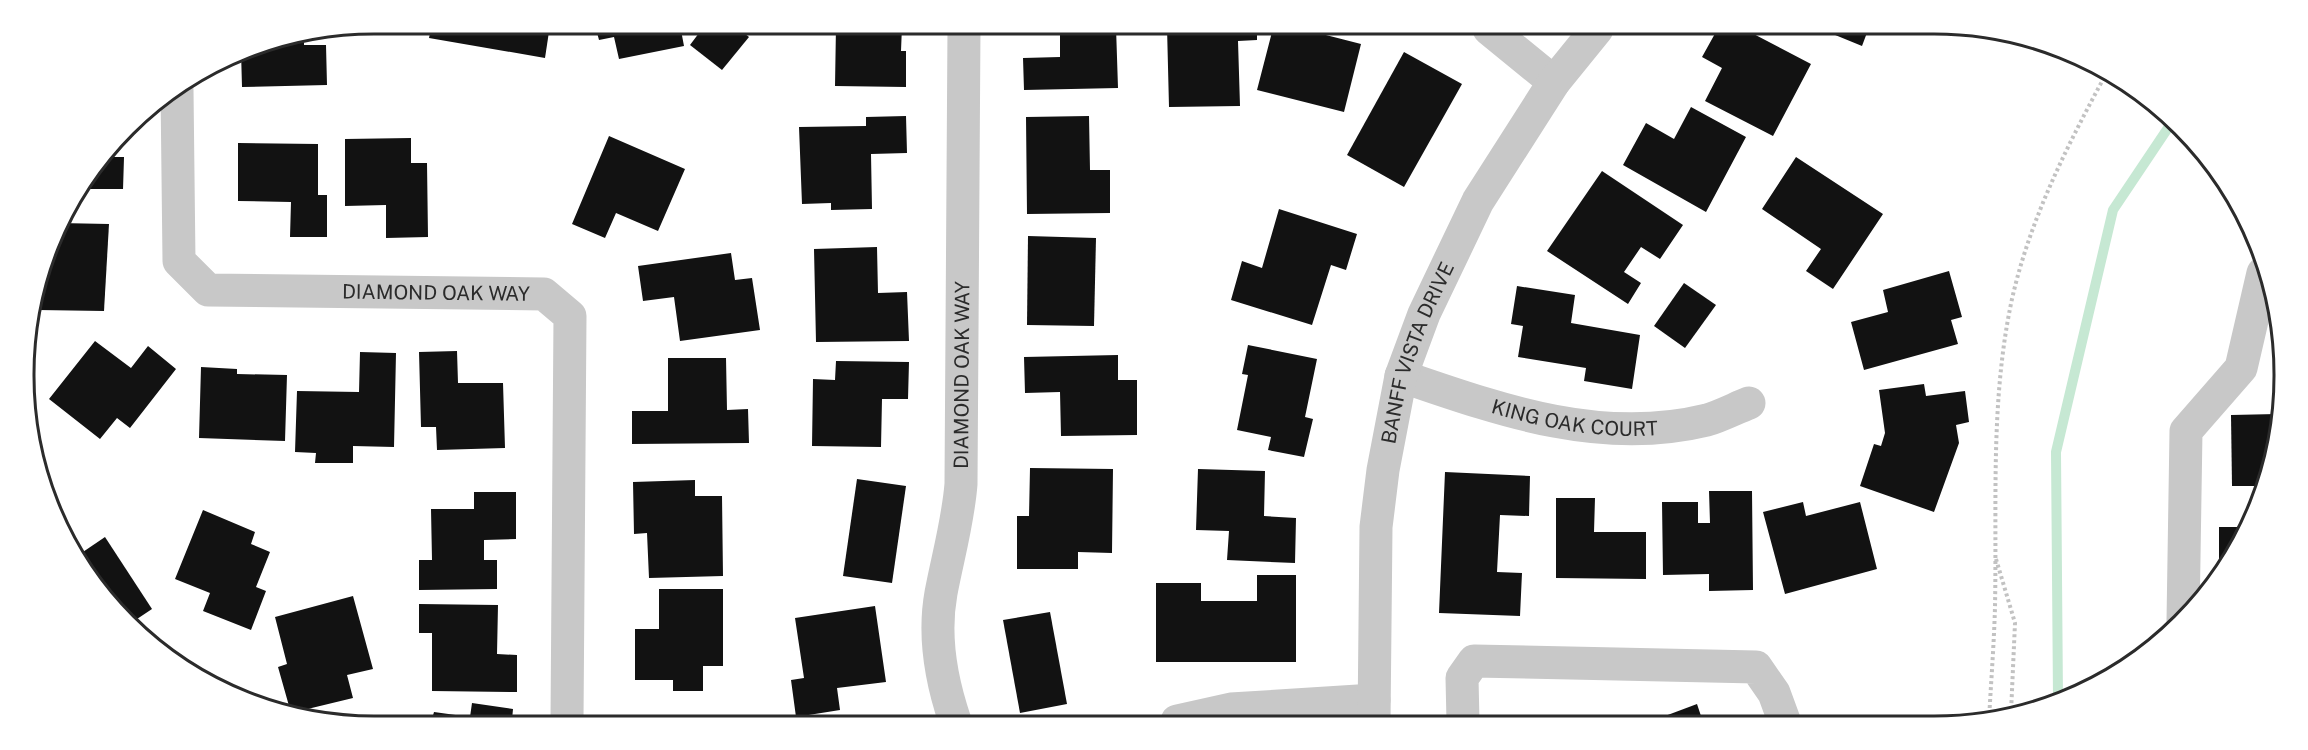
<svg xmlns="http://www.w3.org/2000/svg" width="2308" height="750" font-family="'Public Sans',sans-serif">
<rect width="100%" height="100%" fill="#fff"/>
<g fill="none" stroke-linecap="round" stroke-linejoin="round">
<polyline stroke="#c6e8d3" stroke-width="10" points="2058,699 2056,452 2113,210 2170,125"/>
</g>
<g fill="#121212">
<polygon points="432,24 550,25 545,58 429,38"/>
<polygon points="595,25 680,25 684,46 619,59 614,37 599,40"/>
<polygon points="705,25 735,26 749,37 722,70 690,45"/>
<polygon points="836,26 902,26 901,51 906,51 906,87 835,86"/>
<polygon points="1060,27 1116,27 1118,88 1024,90 1023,58 1060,57"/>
<polygon points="1167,27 1257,28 1257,40 1238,41 1240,106 1169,107"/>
<polygon points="1273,28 1324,28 1322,34 1361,44 1344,112 1257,90"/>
<polygon points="1717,30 1746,30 1811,64 1773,136 1705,101 1722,68 1702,57"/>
<polygon points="1823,30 1868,30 1862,46"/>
<polygon points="304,38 304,45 326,45 327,85 242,87 241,51"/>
<polygon points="1404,52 1462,84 1404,187 1347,155"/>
<polygon points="1691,107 1746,137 1706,212 1623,165 1646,123 1674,139"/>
<polygon points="906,116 907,153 871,154 872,209 831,210 831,203 802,204 799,127 866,126 866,117"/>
<polygon points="1089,116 1090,170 1110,170 1110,213 1027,214 1026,117"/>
<polygon points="609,136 685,169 658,231 616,213 605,238 572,224"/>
<polygon points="411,138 411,163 427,163 428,237 386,238 386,205 345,206 345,139"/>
<polygon points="238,143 318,144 318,195 327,195 327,237 290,237 291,202 238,201"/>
<polygon points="109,157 124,157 123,189 84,189"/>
<polygon points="1796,157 1883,214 1833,289 1806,271 1821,249 1762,209"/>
<polygon points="1602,171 1683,225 1660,259 1641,247 1624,272 1641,283 1628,304 1547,251"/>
<polygon points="1279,209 1357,234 1346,270 1331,265 1312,325 1231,300 1242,261 1262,268"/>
<polygon points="59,223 109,224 104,311 38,310 39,291"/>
<polygon points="1028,236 1096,238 1094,326 1027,325"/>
<polygon points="877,247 878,293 907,292 909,341 816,342 814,249"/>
<polygon points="731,253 735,280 752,278 760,330 680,341 674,297 643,301 638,266"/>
<polygon points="1949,271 1962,317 1951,320 1958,344 1864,370 1851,322 1888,312 1883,290"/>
<polygon points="1684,283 1716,305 1685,348 1654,326"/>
<polygon points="1517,286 1575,295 1571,323 1640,335 1632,389 1584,381 1586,368 1518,357 1523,326 1511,324"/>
<polygon points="95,341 131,368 148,346 176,369 130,428 117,418 100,439 49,399"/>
<polygon points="1248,345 1317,359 1305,417 1313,419 1304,457 1268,450 1271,437 1237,430 1248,375 1242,374"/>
<polygon points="457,351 458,383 503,383 505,448 437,450 436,427 421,427 419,352"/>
<polygon points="360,352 396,353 394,447 353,446 353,463 315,463 316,453 295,452 297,391 359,392"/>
<polygon points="1118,355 1118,380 1137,380 1137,435 1061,436 1060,392 1025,393 1024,357"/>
<polygon points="668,358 726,358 727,410 748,409 749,443 632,444 632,411 668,411"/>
<polygon points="836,361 909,362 908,399 882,399 881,447 812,446 813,379 835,380"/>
<polygon points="201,367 237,369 237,374 287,375 285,441 199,438"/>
<polygon points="1924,384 1926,396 1965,391 1969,422 1956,425 1959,443 1934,512 1860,486 1874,444 1881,446 1885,433 1879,390"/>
<polygon points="2277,414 2277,444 2261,486 2232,486 2231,415"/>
<polygon points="1030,468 1113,469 1112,553 1078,552 1078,569 1017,569 1017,516 1029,516"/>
<polygon points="1198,469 1265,471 1264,516 1296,518 1295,563 1227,560 1229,531 1196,530"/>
<polygon points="1445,472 1530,476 1529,516 1500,515 1497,572 1522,573 1520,616 1439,613"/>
<polygon points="857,479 906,486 892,583 843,576"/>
<polygon points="695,480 695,496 722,496 723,576 649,578 647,533 634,534 633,482"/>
<polygon points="1709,491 1752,491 1753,590 1709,591 1709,574 1663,575 1662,502 1698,502 1698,523 1710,523"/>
<polygon points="474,492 516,492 516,539 484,540 484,560 497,560 497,589 419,590 419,560 432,560 431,509 474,509"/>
<polygon points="1556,498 1595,498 1594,532 1646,532 1646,579 1556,578"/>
<polygon points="1803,502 1806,516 1860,502 1877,569 1785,594 1763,512"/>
<polygon points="203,510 255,532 251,544 270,552 256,587 266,591 251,630 203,611 210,593 175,579"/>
<polygon points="2219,527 2246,527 2237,550 2219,574"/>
<polygon points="105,537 152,609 134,621 83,570 77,556"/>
<polygon points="1257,575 1296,575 1296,662 1156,662 1156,583 1201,583 1201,601 1257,601"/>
<polygon points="659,589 723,589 723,666 703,666 703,691 673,691 673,680 635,680 635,629 659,629"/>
<polygon points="353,596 373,669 347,675 353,698 291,713 278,667 287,664 275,617"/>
<polygon points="419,604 498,605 497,654 517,655 517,692 432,691 432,633 419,633"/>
<polygon points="875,606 886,682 837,688 840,710 796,717 791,680 804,678 795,618"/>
<polygon points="1050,612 1067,704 1020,713 1003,620"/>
<polygon points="472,703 513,709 512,720 432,719 434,712 470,717"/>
<polygon points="1697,704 1703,722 1649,722"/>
</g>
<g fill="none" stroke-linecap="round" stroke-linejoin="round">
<g stroke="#c2c2c2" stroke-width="4" stroke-dasharray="3 3" stroke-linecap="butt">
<polyline points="1996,559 2015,623 2011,713"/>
<path d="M1989 720C1991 682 1994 644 1995 607 1997 503 1990 401 2012 299 2030 219 2067 146 2106 74"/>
</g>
<g stroke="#c8c8c8" stroke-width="33">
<polyline points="1489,29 1554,82"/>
<path id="s1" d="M177 90 179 261 208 290 544 294 570 316 567 720"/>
<path id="s2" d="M1401 376C1500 410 1601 446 1707 420 1721 416 1736 408 1749 403"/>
<polyline points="2183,621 2186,431 2241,368 2263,273"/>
<path id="s3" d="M955 721C941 680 933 637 941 593 948 556 958 522 961 484L964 26"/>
<polyline points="1177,721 1231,709 1374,700"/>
<path id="s4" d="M1374 722 1376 527 1383 470 1401 376 1424 314 1478 201 1554 82 1597 29"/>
<polyline points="1463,722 1462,678 1474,661 1756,667 1774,693 1785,723"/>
</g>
</g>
<g text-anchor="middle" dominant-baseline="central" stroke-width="6" stroke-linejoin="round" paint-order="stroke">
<g font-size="20" fill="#2b2b2b" stroke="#fff">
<text stroke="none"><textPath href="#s1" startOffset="440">DIAMOND OAK WAY</textPath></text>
<text stroke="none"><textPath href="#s4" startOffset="375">BANFF VISTA DRIVE</textPath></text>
<text stroke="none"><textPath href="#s3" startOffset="350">DIAMOND OAK WAY</textPath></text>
<text stroke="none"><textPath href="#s2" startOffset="180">KING OAK COURT</textPath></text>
</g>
</g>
<path d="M0 0H2308V750H0ZM374 34H1934A340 340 0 0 1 2274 374V376A340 340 0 0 1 1934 716H374A340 340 0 0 1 34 376V374A340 340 0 0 1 374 34Z" fill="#fff" fill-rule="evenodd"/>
<path fill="none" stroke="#2b2b2b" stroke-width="3" d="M374 34H1934A340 340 0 0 1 2274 374V376A340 340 0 0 1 1934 716H374A340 340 0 0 1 34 376V374A340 340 0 0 1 374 34Z"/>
</svg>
